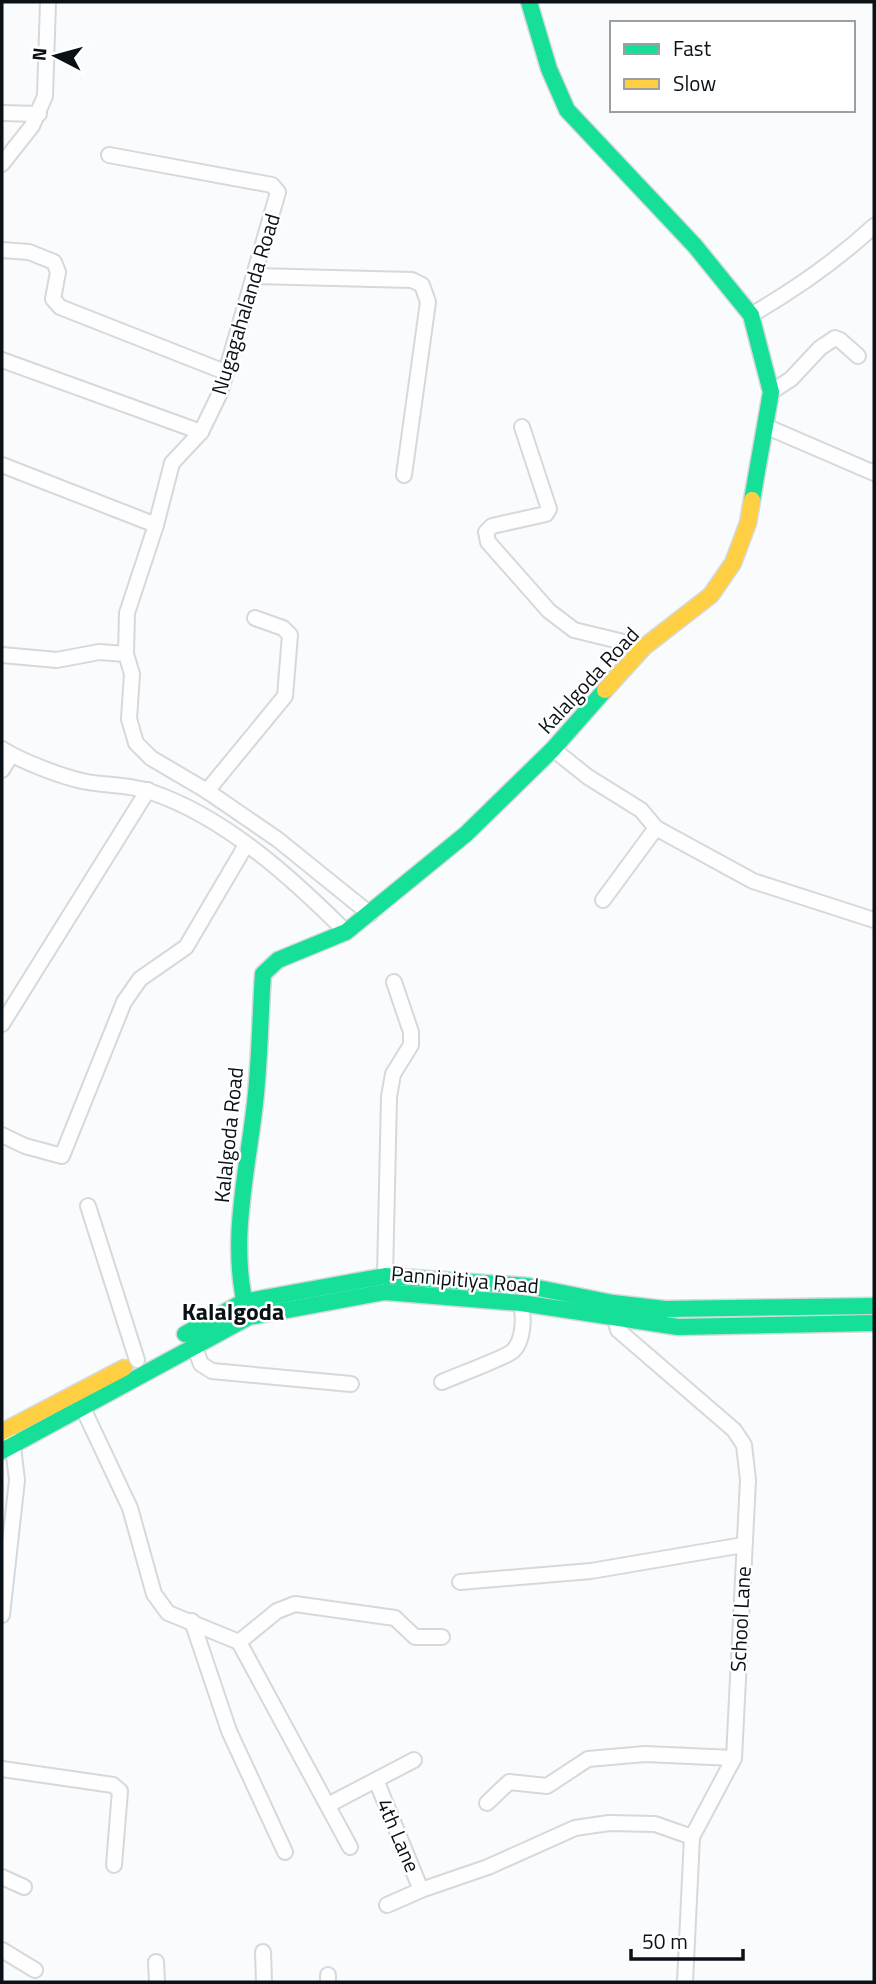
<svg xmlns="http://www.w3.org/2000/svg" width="876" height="1984" font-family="'Titillium Web',sans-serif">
<rect width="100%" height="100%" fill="#f9fbfd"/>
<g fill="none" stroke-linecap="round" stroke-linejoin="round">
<defs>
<g id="street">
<polyline points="2,113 39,114"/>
<polyline points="109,155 272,185 278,192 220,393 201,432 172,463 156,525 127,613 126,654"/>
<polyline points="2,164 32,126 45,96 48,2"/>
<polyline points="2,250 29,252 54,262 58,272 53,299 60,307 225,372"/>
<polyline points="255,276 412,280 422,285 428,302 404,475"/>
<path d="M751 315C796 289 836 261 874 226"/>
<polyline points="2,360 201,432"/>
<polyline points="771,392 791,379 820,348 835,338 840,340 858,356"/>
<polyline points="765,426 874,473"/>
<polyline points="522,427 549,509 546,514 492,526 486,532 488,542 549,611 574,630 644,647"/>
<polyline points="2,465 156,525"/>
<polyline points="2,655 57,660 99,652 126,654 132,674 129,719 136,743 151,758 207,791 277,839 370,914"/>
<path d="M2 749C21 761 60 776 82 781 104 786 129 784 151 792 225 817 291 877 346 932"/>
<polyline points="553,749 588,777 641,810 656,828 753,881 874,920"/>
<polyline points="2,770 11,755"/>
<polyline points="207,791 285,696 290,635 283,628 255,618"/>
<polyline points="603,900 656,828"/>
<polyline points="2,1024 148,790"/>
<polyline points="2,1135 25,1146 62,1156 124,1002 140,979 186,947 246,845"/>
<polyline points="88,1206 137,1360"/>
<polyline points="385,1276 389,1097 393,1074 411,1045 411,1032 394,982"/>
<polyline points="613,1312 618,1330 734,1430 744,1445 748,1480 734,1758 692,1837 685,1982"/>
<polyline points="194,1345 201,1364 212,1371 351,1384"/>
<path d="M442 1382C455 1376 505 1358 513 1351 524 1340 524 1317 521 1303"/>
<polyline points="80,1402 130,1508 154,1594 168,1613 239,1642"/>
<polyline points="460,1582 591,1571 743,1545"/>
<polyline points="2,1615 17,1480 12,1439"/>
<polyline points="192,1621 229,1731 285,1852"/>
<polyline points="239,1642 350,1847"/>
<polyline points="239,1642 277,1611 295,1604 395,1618 415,1637 442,1637"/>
<polyline points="2,1769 113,1785 120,1791 114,1865"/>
<polyline points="376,1780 421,1890"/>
<polyline points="487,1803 509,1782 547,1786 588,1759 645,1754 734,1758"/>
<polyline points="328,1805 414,1760"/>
<polyline points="2,1877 24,1887"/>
<polyline points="387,1905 421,1890 488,1867 575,1828 609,1823 655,1824 692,1837"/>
<polyline points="2,1950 35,1970"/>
<polyline points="263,1952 264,1982"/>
<polyline points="156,1962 157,1982"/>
<polyline points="328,1975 328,1982"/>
</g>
<g id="fast">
<polyline points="529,2 549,69 567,110 695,246 751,315 771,392 752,500"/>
<path d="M248 1316C228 1245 247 1175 255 1103 260 1060 260 1017 263 974L278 960 346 932 466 834 553 749 605 690"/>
<polyline points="185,1334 243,1302 385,1276 528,1286 613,1303 665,1309 874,1306"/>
<polyline points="2,1451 249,1317 385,1292 521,1303 678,1327 874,1323"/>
</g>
<g id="slow">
<polyline points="605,690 644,647 711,595 733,563 748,523 752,500"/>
<polyline points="2,1432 124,1368"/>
</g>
</defs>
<use href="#street" stroke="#d4d9dd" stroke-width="18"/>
<use href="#fast" stroke="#d4d9dd" stroke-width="19"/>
<use href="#slow" stroke="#d4d9dd" stroke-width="19"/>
<use href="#street" stroke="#fefeff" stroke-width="14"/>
<use href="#fast" stroke="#16e098" stroke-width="16"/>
<use href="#slow" stroke="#ffcf43" stroke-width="16"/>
</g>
<g text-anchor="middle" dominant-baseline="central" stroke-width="5" stroke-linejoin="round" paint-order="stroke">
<g font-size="21" fill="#0a1218" stroke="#fff">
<text transform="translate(245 304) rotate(-73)">Nugagahalanda Road</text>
<text transform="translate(588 680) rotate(-47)">Kalalgoda Road</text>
<text transform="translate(228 1135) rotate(-84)">Kalalgoda Road</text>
<text transform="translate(465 1279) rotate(5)">Pannipitiya Road</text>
<text transform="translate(740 1619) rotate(-87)">School Lane</text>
<text transform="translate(399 1835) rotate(67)">4th Lane</text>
</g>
<g font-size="24" font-weight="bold" fill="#0a1218" stroke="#fff">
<text x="233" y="1311">Kalalgoda</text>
</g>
</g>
<rect width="876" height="1984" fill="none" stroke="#0a1218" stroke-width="7"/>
<rect x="610" y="21" width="245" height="91" fill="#ffffff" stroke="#9da0a3" stroke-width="2"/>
<rect x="624" y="44" width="35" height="10" fill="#16e098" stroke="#9da0a3" stroke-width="2"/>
<text x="673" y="56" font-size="21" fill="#0a1218">Fast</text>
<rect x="624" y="79" width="35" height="10" fill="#ffcf43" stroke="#9da0a3" stroke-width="2"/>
<text x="673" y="91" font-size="21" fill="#0a1218">Slow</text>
<g transform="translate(56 56) rotate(276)" stroke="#ffffff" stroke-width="5" paint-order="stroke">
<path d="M0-5L12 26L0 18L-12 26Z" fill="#0a1218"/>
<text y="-10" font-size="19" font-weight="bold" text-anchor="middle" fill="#0a1218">N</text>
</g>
<path d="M631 1949v10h112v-10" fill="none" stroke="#0a1218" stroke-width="3.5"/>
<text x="642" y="1949" font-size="21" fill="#0a1218" stroke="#ffffff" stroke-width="5" paint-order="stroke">50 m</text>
</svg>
